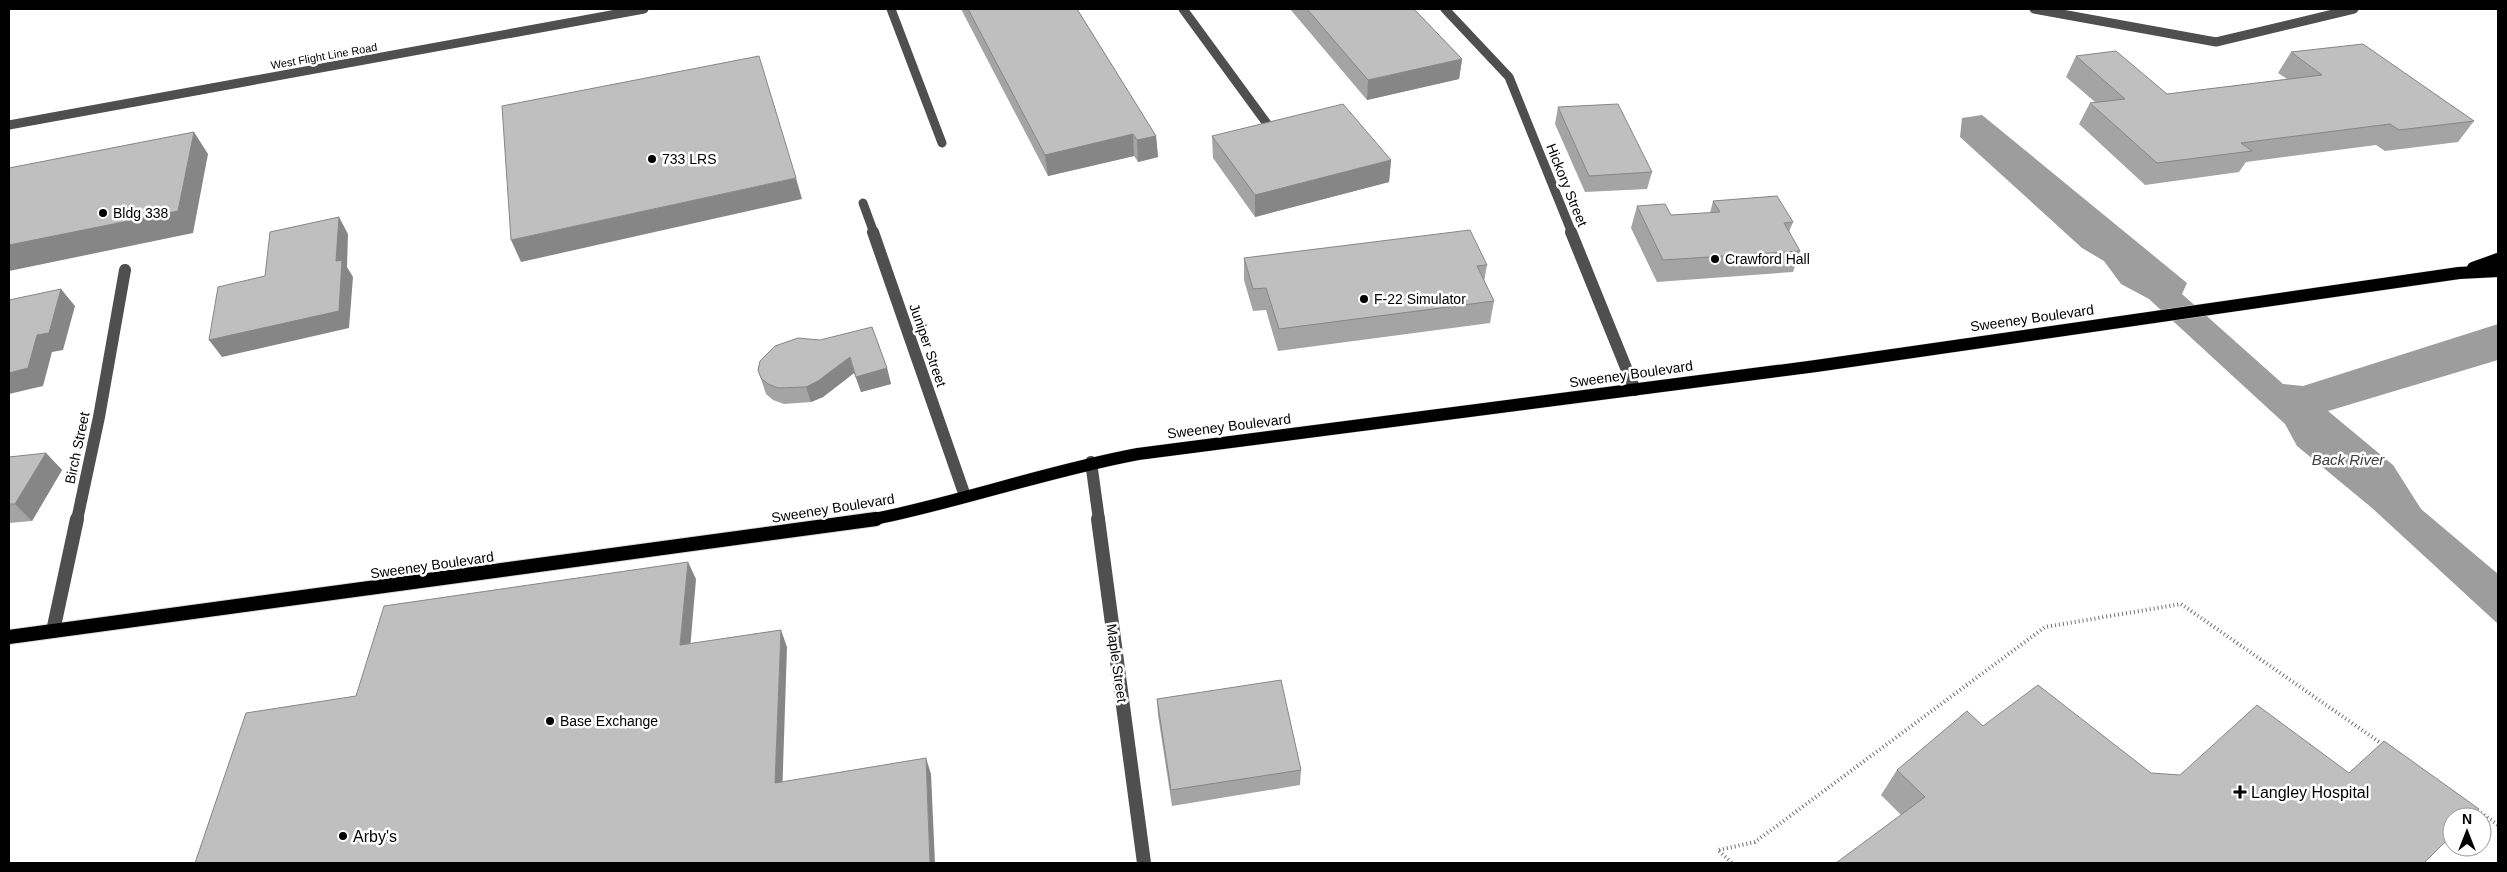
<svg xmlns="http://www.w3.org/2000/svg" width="2507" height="872" font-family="Arial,sans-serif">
<rect width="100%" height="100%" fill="#fff"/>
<polygon fill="#9d9d9d" points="1982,115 2187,283 2182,294 2283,384 2303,386 2498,324 2498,360 2328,411 2393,465 2421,509 2498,574 2498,624 2372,508 2297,446 2285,424 2149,299 2121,284 2104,261 2082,248 1960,137 1962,118"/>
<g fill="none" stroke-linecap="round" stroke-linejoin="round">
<defs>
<g id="major-far1">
<polyline points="2473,268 2498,259"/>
<path d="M870 520C960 502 1047 471 1138 454L1816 366 2459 273 2498 271"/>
</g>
<polyline id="major" points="9,637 876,519"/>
</defs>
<use href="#major-far1" stroke="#dbdbdb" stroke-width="13"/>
<use href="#major" stroke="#dbdbdb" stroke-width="16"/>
<g stroke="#717171" stroke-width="4" stroke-dasharray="1 3" stroke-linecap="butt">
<polyline points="2474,808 2498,825"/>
<polyline points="1719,850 1755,842 2045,627 2181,604 2385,746"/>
<polyline points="1719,851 1732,863"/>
</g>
<g stroke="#4f4f4f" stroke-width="9">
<polyline points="891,9 942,143"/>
<polyline points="1183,9 1268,125"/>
<polyline points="1445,9 1509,77 1572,233"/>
<polyline points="2034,9 2216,42 2354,9"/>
<polyline points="9,125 644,9"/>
<polyline points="863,203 874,233"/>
</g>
<g stroke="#4f4f4f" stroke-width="12">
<polyline points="873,232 965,496"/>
<polyline points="1571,232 1635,390"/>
<polyline points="1091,462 1099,520"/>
<polyline points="77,520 99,417 125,270"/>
</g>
<g stroke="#4f4f4f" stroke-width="14">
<polyline points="1098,519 1144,863"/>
<polyline points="53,631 77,519"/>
</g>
<use href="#major-far1" stroke="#000" stroke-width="12"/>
<use href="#major" stroke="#000" stroke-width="14"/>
</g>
<g fill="#a4a4a4">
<polygon points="961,9 1077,9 1156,136 1158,157 1138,162 1134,156 1048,176"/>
<polygon points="1290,9 1414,9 1462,59 1459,79 1367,100"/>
<polygon points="2291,52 2474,121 2458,142 2385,151 2376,145 2246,162 2239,172 2145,185 2079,124 2090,103 2095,102 2066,77 2076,56 2167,94 2287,79 2278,73"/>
<polygon points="1558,107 1652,172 1647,189 1585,192 1555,124"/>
<polygon points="1212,136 1391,160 1389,182 1255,217 1213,158"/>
<polygon points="1713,201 1793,222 1789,232 1800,251 1793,272 1657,282 1631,228 1637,206 1671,215 1710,213"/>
<polygon points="1244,258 1487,265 1484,282 1494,301 1490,323 1278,351 1266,310 1253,311 1244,280"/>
<polygon points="760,361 887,368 891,384 861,392 854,373 823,397 811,402 784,404 773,400 766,394 758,370"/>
<polygon points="46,453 62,470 32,521 9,523 9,457"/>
<polygon points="1157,699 1301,770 1300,785 1172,806 1158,715"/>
<polygon points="1983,726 2151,773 1901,815 1881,795 1897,770"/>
</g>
<g fill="#868686">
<polygon points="1462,59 1459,79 1367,100 1368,80"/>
<polygon points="194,132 208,154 193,233 9,271 9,245"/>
<polygon points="1133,134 1134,156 1048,176 1045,155"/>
<polygon points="1156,136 1158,157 1138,162 1137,140"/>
<polygon points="1391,160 1389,182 1255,217 1255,195"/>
<polygon points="796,178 802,199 521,262 511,240"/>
<polygon points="339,217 348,234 347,267 353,277 349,328 222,357 209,340"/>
<polygon points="61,289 75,306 63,350 52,352 43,386 9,394 9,373"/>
<polygon points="850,357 854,373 823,397 811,402 806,387"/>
<polygon points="887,368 891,384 861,392 856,377"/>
<polygon points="46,453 62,470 32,521 15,504"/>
<polygon points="688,562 696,579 689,662 680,645"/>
<polygon points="781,630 787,647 782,799 775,783"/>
<polygon points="926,758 931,774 935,863 930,863"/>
</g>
<g fill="#bfbfbf" stroke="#868686">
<polygon points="968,9 1077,9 1156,136 1137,140 1133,134 1045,155"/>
<polygon points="1307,9 1414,9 1462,59 1368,80"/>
<polygon points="2363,44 2474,121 2399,130 2390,124 2241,143 2252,151 2157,163 2090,103 2125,99 2076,56 2116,51 2167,94 2322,75 2291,52"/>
<polygon points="759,56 796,178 511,240 502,106"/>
<polygon points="1343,104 1391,160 1255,195 1212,136"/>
<polygon points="1618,104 1652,172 1589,176 1558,107"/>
<polygon points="194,132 178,211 9,245 9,168"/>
<polygon points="1777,196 1793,222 1784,223 1800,251 1663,260 1637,206 1665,204 1671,215 1720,212 1713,201"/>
<polygon points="339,217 336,261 342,260 339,311 209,340 218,287 265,276 270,232"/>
<polygon points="1470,230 1487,265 1477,266 1494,301 1279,329 1266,288 1253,289 1244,258"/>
<polygon points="61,289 49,333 37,335 28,368 9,373 9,300"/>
<polygon points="872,327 887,368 856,377 850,357 818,381 806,387 778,388 768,384 761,378 758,370 760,361 775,346 798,338 820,340"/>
<polygon points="46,453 15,504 9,504 9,457"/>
<polygon points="688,562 680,645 781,630 775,783 926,758 930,863 195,863 246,713 356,696 384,606"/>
<polygon points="1281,680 1301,770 1171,790 1157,699"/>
<polygon points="2038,685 2151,773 2180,775 2257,705 2349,773 2384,741 2479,809 2470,817 2452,817 2452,835 2424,863 1836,863 1925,797 1897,770 1967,711 1983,726"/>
</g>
<g fill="#000" stroke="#fff" stroke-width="2">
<circle cx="652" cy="159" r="5"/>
<circle cx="103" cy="213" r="5"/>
<circle cx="1715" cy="259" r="5"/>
<circle cx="1364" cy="299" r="5"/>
<circle cx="550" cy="721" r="5"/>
<path d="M2237.5 784.5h5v5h5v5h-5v5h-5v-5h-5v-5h5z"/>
<circle cx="343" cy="836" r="5"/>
</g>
<g text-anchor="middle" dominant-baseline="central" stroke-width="5" stroke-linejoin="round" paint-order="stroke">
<g font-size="11" fill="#000" stroke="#fff">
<text transform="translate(324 56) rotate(-10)">West Flight Line Road</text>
</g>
<g font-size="14" fill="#000" stroke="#fff" text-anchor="start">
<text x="662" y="159">733 LRS</text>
<text x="113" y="213">Bldg 338</text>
<text x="1725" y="259">Crawford Hall</text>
<text x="1374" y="299">F-22 Simulator</text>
<text x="560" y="721">Base Exchange</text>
</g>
<g font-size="14" fill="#000" stroke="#fff">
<text transform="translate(1567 185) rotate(68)">Hickory Street</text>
<text transform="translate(2032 318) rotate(-8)">Sweeney Boulevard</text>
<text transform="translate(928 345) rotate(71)">Juniper Street</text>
<text transform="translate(1631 374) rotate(-8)">Sweeney Boulevard</text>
<text transform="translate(1229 426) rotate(-7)">Sweeney Boulevard</text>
<text transform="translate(77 448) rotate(-78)">Birch Street</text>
<text transform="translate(833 508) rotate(-9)">Sweeney Boulevard</text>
<text transform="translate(432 565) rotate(-8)">Sweeney Boulevard</text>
<text transform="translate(1117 663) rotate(82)">Maple Street</text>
</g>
<g font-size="15" font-style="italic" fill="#3e3e3e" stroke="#fff">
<text x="2348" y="459">Back River</text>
</g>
<g font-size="16" fill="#000" stroke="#fff" text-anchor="start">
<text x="2251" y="792">Langley Hospital</text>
<text x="353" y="836">Arby's</text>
</g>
</g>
<rect width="2507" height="872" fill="none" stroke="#000000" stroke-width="20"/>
<g transform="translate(2467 832)"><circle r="24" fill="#ffffff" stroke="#999999"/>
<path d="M0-4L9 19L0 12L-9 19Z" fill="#000000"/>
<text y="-8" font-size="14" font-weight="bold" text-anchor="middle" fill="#000000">N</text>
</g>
</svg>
